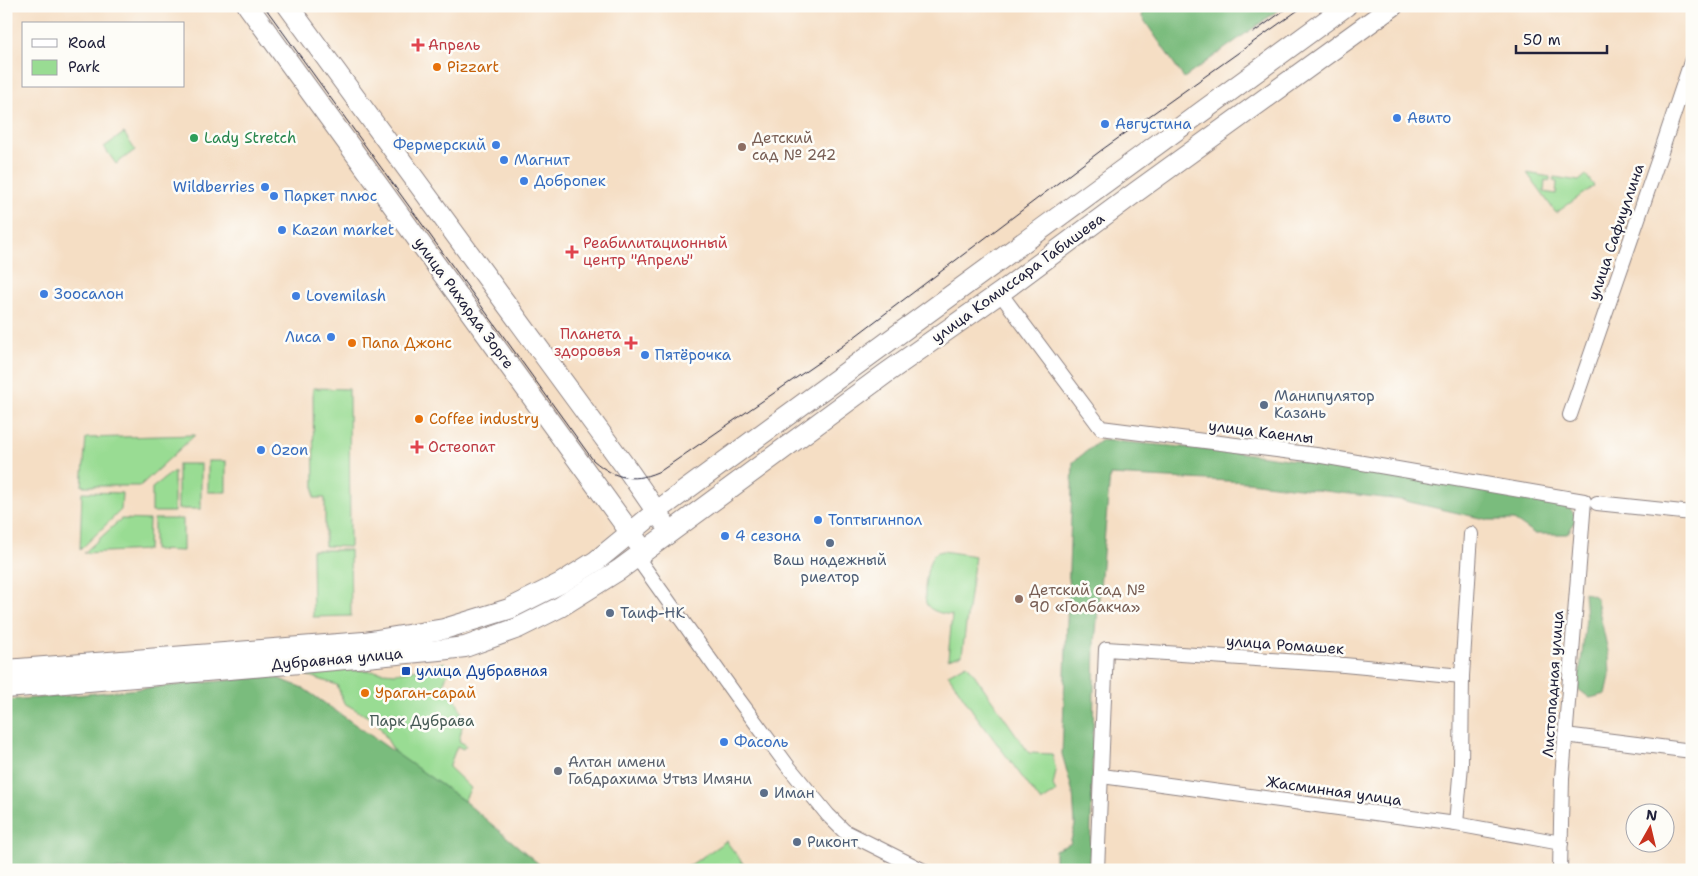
<svg xmlns="http://www.w3.org/2000/svg" width="1698" height="876" font-family="'Shantell Sans',sans-serif">
<rect width="100%" height="100%" fill="#fdfcf7"/>
<filter id="ink" filterUnits="userSpaceOnUse"><feTurbulence type="fractalNoise" baseFrequency=".02" numOctaves="2"/><feDisplacementMap in="SourceGraphic" scale="10" xChannelSelector="R" yChannelSelector="G"/><feConvolveMatrix kernelMatrix="1 2 1 2 8 2 1 2 1" color-interpolation-filters="sRGB"/></filter>
<filter id="wash" filterUnits="userSpaceOnUse"><feTurbulence type="fractalNoise" baseFrequency=".0096" numOctaves="4" result="noise"/><feDisplacementMap in="SourceGraphic" scale="20" xChannelSelector="R" yChannelSelector="G"/><feGaussianBlur stdDeviation="1.12" result="paint"/><feColorMatrix in="noise" values="0 0 0 0 0 0 0 0 0 0 0 0 0 0 0 0 0 1.4 0 .05"/><feComposite in="paint" operator="in"/></filter>
<g filter="url(#wash)">
<rect width="100%" height="100%" fill="#f5dec4"/>
<g fill="#99dc93" stroke="#5e7f67">
<polygon points="124,133 135,150 116,164 104,147"/>
<polygon points="1527,173 1550,177 1550,181 1545,180 1544,192 1556,194 1557,182 1553,181 1554,177 1579,181 1586,175 1594,186 1556,213"/>
<polygon points="313,388 349,389 350,547 325,546 325,498 314,498"/>
<polygon points="195,435 140,486 82,486 86,438"/>
<rect x="208" y="461" width="18" height="31"/>
<rect x="178" y="464" width="23" height="45"/>
<polygon points="174,471 174,512 152,512 152,488"/>
<polygon points="82,492 122,493 121,510 80,550"/>
<polygon points="121,519 149,520 148,550 84,553"/>
<polygon points="154,519 183,519 183,551 154,550"/>
<polygon points="312,550 350,550 351,616 313,617"/>
<path d="M943 551 975 556 962 655 948 659 952 615C944 614 932 612 927 605 922 597 927 563 933 556 936 552 939 552 943 551Z"/>
<path d="M445 662 449 669 444 683C460 707 467 711 459 741L466 745 463 749 457 746 449 767 471 788 464 801 395 753 377 722 344 703 337 685 306 675V670L342 669 396 673 424 668Z"/>
<polygon points="967,664 1029,753 1052,754 1056,771 1053,786 1056,792 1041,802 974,713 948,674"/>
<polygon points="726,841 748,870 683,870"/>
</g>
<g fill="#7abc7d" stroke="#4e6f5c">
<polygon points="1144,6 1201,6 1224,11 1231,6 1284,6 1184,78 1142,17 1142,10"/>
<polygon points="1101,440 1228,451 1468,484 1566,502 1577,519 1567,534 1535,534 1514,520 1489,520 1401,500 1248,482 1110,475 1095,643 1090,870 1055,870 1055,850 1070,844 1075,825 1073,793 1062,754 1073,462"/>
<polygon points="1584,592 1596,597 1609,656 1610,676 1606,694 1590,698 1578,689 1586,618"/>
<polygon points="272,676 303,688 430,777 464,801 546,870 6,870 6,700 66,696"/>
</g>
</g>
<g filter="url(#ink)">
<g fill="none" stroke-linecap="round" stroke-linejoin="round">
<defs>
<g id="street">
<polyline points="1000,293 1101,428 1316,455 1584,501 1562,778 1560,870"/>
<polyline points="1570,415 1659,158 1692,59"/>
<polyline points="1597,503 1692,513"/>
<polyline points="636,556 736,696 787,765 828,815 844,831 922,870"/>
<polyline points="1565,735 1692,751"/>
<polyline points="1102,776 1456,824 1561,843"/>
<polyline points="1456,824 1461,765 1462,676 1471,534"/>
<polyline points="1097,870 1106,649 1344,665 1462,676"/>
</g>
<g id="secondary">
<polyline points="248,6 638,543"/>
<polyline points="288,6 630,473 663,521"/>
<polyline points="6,670 364,642 444,629 509,609 561,583 596,561 657,511 1346,6"/>
<polyline points="6,688 335,660 439,650 465,647 518,628 560,607 619,570 885,374 1000,293 1136,192 1393,6"/>
</g>
</defs>
<use href="#street" stroke="#8c8080" stroke-width="16"/>
<use href="#secondary" stroke="#8c8080" stroke-width="22"/>
<use href="#street" stroke="#fff" stroke-width="14"/>
<use href="#secondary" stroke="#fff" stroke-width="20"/>
<g stroke="#22223b" stroke-width="1">
<path d="M264 6 593 460C616 480 635 483 662 470L841 347 1103 149 1304 6"/>
<polyline points="1253,33 1290,6"/>
</g>
</g>
</g>
<g fill="#e0444e" stroke="#fdfcf7" stroke-width="2">
<path d="M415.5 37.5h5v5h5v5h-5v5h-5v-5h-5v-5h5z"/>
<path d="M569.5 244.5h5v5h5v5h-5v5h-5v-5h-5v-5h5z"/>
<path d="M628.5 335.5h5v5h5v5h-5v5h-5v-5h-5v-5h5z"/>
<path d="M414.5 439.5h5v5h5v5h-5v5h-5v-5h-5v-5h5z"/>
</g>
<g fill="#e8710a" stroke="#fdfcf7" stroke-width="2">
<circle cx="437" cy="67" r="5"/>
<circle cx="352" cy="343" r="5"/>
<circle cx="419" cy="419" r="5"/>
<circle cx="365" cy="693" r="5"/>
</g>
<g fill="#3f7fe0" stroke="#fdfcf7" stroke-width="2">
<circle cx="1397" cy="118" r="5"/>
<circle cx="1105" cy="124" r="5"/>
<circle cx="496" cy="145" r="5"/>
<circle cx="504" cy="160" r="5"/>
<circle cx="524" cy="181" r="5"/>
<circle cx="265" cy="187" r="5"/>
<circle cx="274" cy="196" r="5"/>
<circle cx="282" cy="230" r="5"/>
<circle cx="44" cy="294" r="5"/>
<circle cx="296" cy="296" r="5"/>
<circle cx="331" cy="337" r="5"/>
<circle cx="645" cy="355" r="5"/>
<circle cx="261" cy="450" r="5"/>
<circle cx="818" cy="520" r="5"/>
<circle cx="725" cy="536" r="5"/>
<circle cx="724" cy="742" r="5"/>
</g>
<circle fill="#2e9e5b" stroke="#fdfcf7" stroke-width="2" cx="194" cy="138" r="5"/>
<g fill="#8d6e63" stroke="#fdfcf7" stroke-width="2">
<circle cx="742" cy="147" r="5"/>
<circle cx="1019" cy="599" r="5"/>
</g>
<g fill="#5c6f8a" stroke="#fdfcf7" stroke-width="2">
<circle cx="1264" cy="405" r="5"/>
<circle cx="830" cy="543" r="5"/>
<circle cx="610" cy="613" r="5"/>
<circle cx="764" cy="793" r="5"/>
<circle cx="797" cy="842" r="5"/>
</g>
<rect fill="#1a4fb4" stroke="#fdfcf7" stroke-width="2" x="401" y="666" width="10" height="10" rx="2.5"/>
<circle fill="#6b7280" stroke="#fdfcf7" stroke-width="2" cx="558" cy="771" r="5"/>
<g text-anchor="middle" dominant-baseline="central" stroke-width="5" stroke-linejoin="round" paint-order="stroke">
<g font-size="15" fill="#be3a42" stroke="#fdfcf7" text-anchor="start">
<text x="428" y="45">Апрель</text>
<text x="583" y="243">Реабилитационный<tspan x="583" dy="17">центр "Апрель"</tspan></text>
<text x="621" y="334" text-anchor="end">Планета<tspan x="621" dy="17">здоровья</tspan></text>
<text x="428" y="447">Остеопат</text>
</g>
<g font-size="15" fill="#c56008" stroke="#fdfcf7" text-anchor="start">
<text x="447" y="67">Pizzart</text>
<text x="362" y="343">Папа Джонс</text>
<text x="429" y="419">Coffee industry</text>
<text x="375" y="693">Ураган-сарай</text>
</g>
<g font-size="15" fill="#366cbe" stroke="#fdfcf7" text-anchor="start">
<text x="1407" y="118">Авито</text>
<text x="1115" y="124">Августина</text>
<text x="486" y="145" text-anchor="end">Фермерский</text>
<text x="514" y="160">Магнит</text>
<text x="534" y="181">Добропек</text>
<text x="255" y="187" text-anchor="end">Wildberries</text>
<text x="284" y="196">Паркет плюс</text>
<text x="292" y="230">Kazan market</text>
<text x="54" y="294">Зоосалон</text>
<text x="306" y="296">Lovemilash</text>
<text x="321" y="337" text-anchor="end">Лиса</text>
<text x="655" y="355">Пятёрочка</text>
<text x="271" y="450">Ozon</text>
<text x="828" y="520">Топтыгинпол</text>
<text x="735" y="536">4 сезона</text>
<text x="734" y="742">Фасоль</text>
</g>
<g font-size="15" fill="#27864d" stroke="#fdfcf7" text-anchor="start">
<text x="204" y="138">Lady Stretch</text>
</g>
<g font-size="15" fill="#785e54" stroke="#fdfcf7" text-anchor="start">
<text x="752" y="138">Детский<tspan x="752" dy="17">сад № 242</tspan></text>
<text x="1029" y="590">Детский сад №<tspan x="1029" dy="17">90 «Голбакча»</tspan></text>
</g>
<g font-size="15" fill="#22223b" stroke="#fdfcf7">
<text transform="translate(1616 232) rotate(-71)">улица Сафиуллина</text>
<text transform="translate(1018 278) rotate(-36)">улица Комиссара Габишева</text>
<text transform="translate(464 303) rotate(54)">улица Рихарда Зорге</text>
<text transform="translate(1261 432) rotate(7)">улица Каенлы</text>
<text transform="translate(1285 645) rotate(4)">улица Ромашек</text>
<text transform="translate(337 659) rotate(-5)">Дубравная улица</text>
<text transform="translate(1553 684) rotate(-86)">Листопадная улица</text>
<text transform="translate(1334 791) rotate(8)">Жасминная улица</text>
</g>
<g font-size="15" fill="#4e5e75" stroke="#fdfcf7" text-anchor="start">
<text x="1274" y="396">Манипулятор<tspan x="1274" dy="17">Казань</tspan></text>
<text x="830" y="560" text-anchor="middle">Ваш надежный<tspan x="830" dy="17">риелтор</tspan></text>
<text x="620" y="613">Таиф-НК</text>
<text x="774" y="793">Иман</text>
<text x="807" y="842">Риконт</text>
</g>
<g font-size="15" fill="#164399" stroke="#fdfcf7" text-anchor="start">
<text x="416" y="671">улица Дубравная</text>
</g>
<g font-size="15" fill="#465a55" stroke="#fdfcf7">
<text x="422" y="721">Парк Дубрава</text>
</g>
<g font-size="15" fill="#5b616d" stroke="#fdfcf7" text-anchor="start">
<text x="568" y="762">Алтан имени<tspan x="568" dy="17">Габдрахима Утыз Имяни</tspan></text>
</g>
</g>
<rect width="1698" height="876" fill="none" stroke="#fdfcf7" stroke-width="25"/>
<rect x="22" y="22" width="162" height="65" fill="#fdfcf7" stroke="#a5a5ac"/>
<rect x="32" y="39" width="25" height="8" fill="#ffffff" stroke="#a5a5ac"/>
<text x="68" y="48" font-size="15" fill="#22223b">Road</text>
<rect x="32" y="60" width="25" height="15" fill="#99dc93" stroke="#a5a5ac"/>
<text x="68" y="72" font-size="15" fill="#22223b">Park</text>
<g transform="translate(1650 828) rotate(8)"><circle r="24" fill="#fdfcf7" stroke="#a5a5ac"/>
<path d="M0-4L9 19L0 12L-9 19Z" fill="#c8321e"/>
<text y="-8" font-size="14" font-weight="bold" text-anchor="middle" fill="#22223b">N</text>
</g>
<path d="M1516 45v8h91v-8" fill="none" stroke="#22223b" stroke-width="2.5"/>
<text x="1523" y="45" font-size="15" fill="#22223b" stroke="#fdfcf7" stroke-width="4" paint-order="stroke">50 m</text>
</svg>
